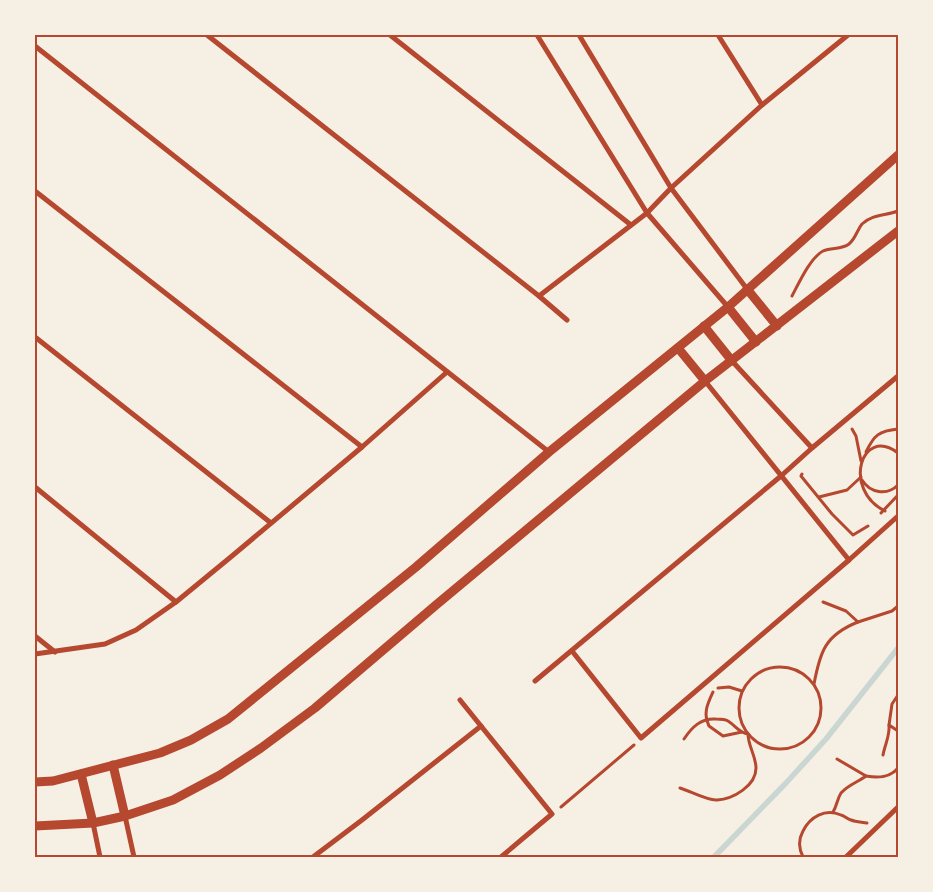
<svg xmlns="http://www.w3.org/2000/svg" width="933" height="892" font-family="'Roboto Condensed',sans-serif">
<rect width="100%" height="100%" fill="#f6efe4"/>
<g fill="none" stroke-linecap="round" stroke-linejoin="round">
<polyline stroke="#c9d6d2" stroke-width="5.5" points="714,857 786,783 826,739 898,648"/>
<g stroke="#b5482f" stroke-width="3">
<path d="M792 296C799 283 810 258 823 251 832 247 841 250 849 244 856 238 857 230 862 224 873 214 885 216 898 211"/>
<polyline points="852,429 856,436 861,461"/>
<path d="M866 452C874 435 879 431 898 429"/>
<polyline points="802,474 801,476 832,514 853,535 868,526"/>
<path d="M862 480C870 493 887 496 898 485"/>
<polyline points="819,497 847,490 861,477"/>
<path d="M885 511C842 490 861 425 898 453"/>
<polyline points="881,513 898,495"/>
<polyline points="858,622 892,611 898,606"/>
<circle cx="780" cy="708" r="41"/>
<path d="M814 684C820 652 825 635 858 622L846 611 823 602"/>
<polyline points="718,688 729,687 742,691"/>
<path d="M713 692C707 705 703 713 709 726L723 736 742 732"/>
<polyline points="889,725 892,704 898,695"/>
<path d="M883 755C885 744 890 736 889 725L898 731"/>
<path d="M866 776C878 778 890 778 898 768"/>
<path d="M680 788C690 791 708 801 717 800 733 799 756 786 756 768 756 756 748 746 748 734 739 733 736 726 728 721 725 719 720 719 716 719 701 718 692 727 684 739"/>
<polyline points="561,807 634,745"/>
<path d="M833 812C837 806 837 799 841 793 848 785 858 782 866 776L837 759"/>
<path d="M803 857C799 849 798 840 803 831 810 817 825 808 841 815 845 816 847 819 851 820 856 822 862 822 867 823"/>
</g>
<g stroke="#b5482f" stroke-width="5">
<polyline points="207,35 539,296 567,320"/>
<polyline points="390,35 631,225"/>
<polyline points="537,35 647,213 728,307"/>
<polyline points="579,35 671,188 747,289"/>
<polyline points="718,35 762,105"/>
<polyline points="35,46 549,452"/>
<polyline points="35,191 362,447"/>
<polyline points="539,296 647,213 671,188 762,105 848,35"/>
<polyline points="35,337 271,523"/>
<polyline points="732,361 812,448"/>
<polyline points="705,381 849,560"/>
<polyline points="35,487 176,602"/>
<polyline points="35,636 55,652"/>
<polyline points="572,651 641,738 849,560 898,516"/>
<polyline points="35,654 105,644 136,630 176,602 232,556 362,447 447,372"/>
<polyline points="535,681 781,476 812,448 898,376"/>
<polyline points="460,700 552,814 501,857"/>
<polyline points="125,816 134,857"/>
<polyline points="93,823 100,857"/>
<polyline points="313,857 362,820 481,726"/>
<polyline points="846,857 898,807"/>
</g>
<g stroke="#b5482f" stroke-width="9">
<polyline points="747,289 777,326"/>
<polyline points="728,307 756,342"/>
<polyline points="704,326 732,361"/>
<polyline points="678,348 705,381"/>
<polyline points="113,765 125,816"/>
<polyline points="81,774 93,823"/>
<polyline points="35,782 53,781 160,753 191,740 228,719 416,567 549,452 728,307 898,155"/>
<polyline points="35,826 93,823 125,816 173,800 220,775 261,748 315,708 436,605 705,381 898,231"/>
</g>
</g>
<rect width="933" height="892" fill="none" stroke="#f6efe4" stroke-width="72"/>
<rect x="36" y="36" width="861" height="820" fill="none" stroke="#b5482f" stroke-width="2"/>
</svg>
